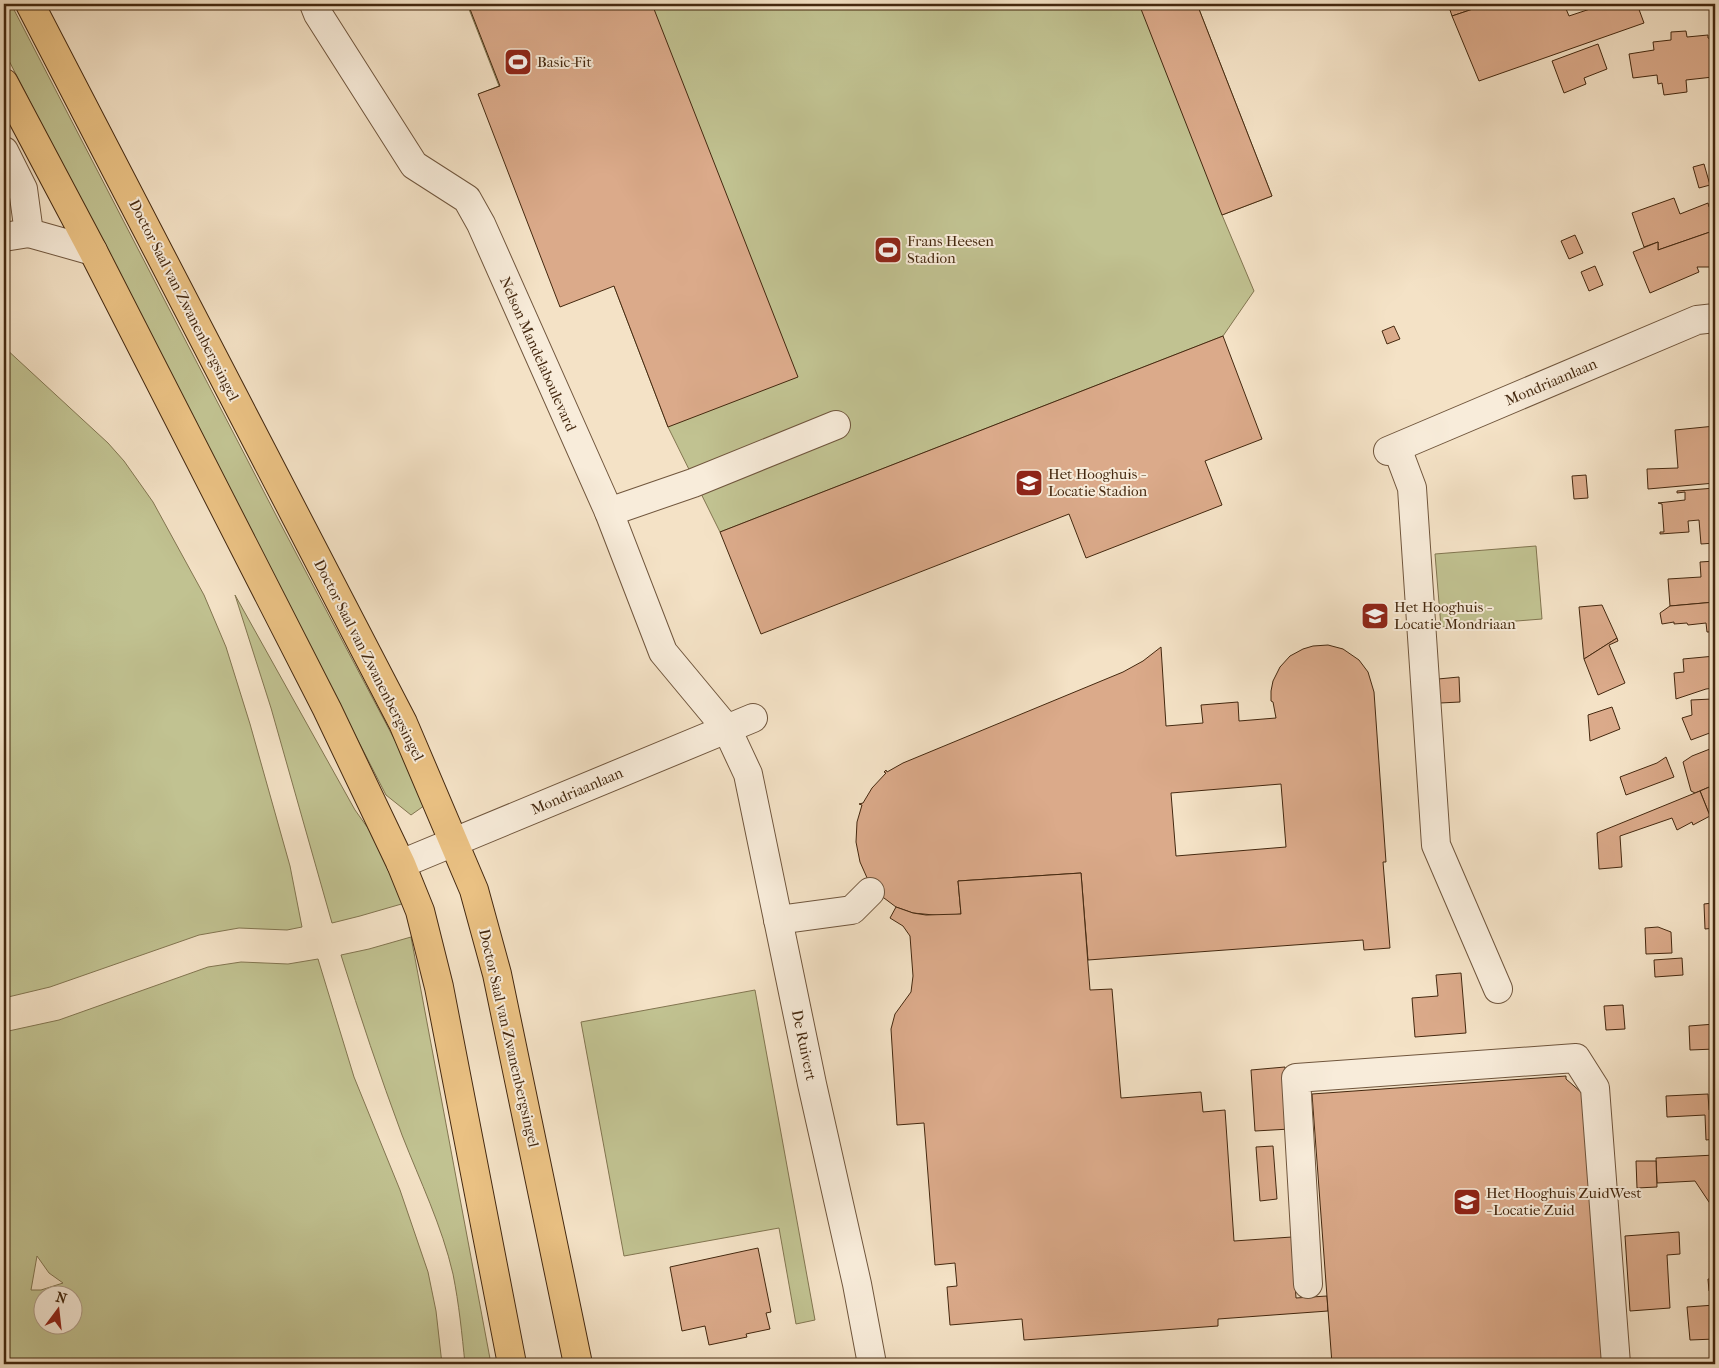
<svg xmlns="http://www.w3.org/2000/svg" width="1719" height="1368" font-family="'IM FELL French Canon',serif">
<rect width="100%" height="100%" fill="#f4e2c6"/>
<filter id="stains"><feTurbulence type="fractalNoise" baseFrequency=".004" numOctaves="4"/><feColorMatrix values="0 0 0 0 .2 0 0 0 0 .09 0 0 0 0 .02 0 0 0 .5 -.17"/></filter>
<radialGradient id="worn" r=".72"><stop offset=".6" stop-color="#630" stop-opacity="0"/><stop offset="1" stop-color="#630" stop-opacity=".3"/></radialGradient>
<g fill="#c1c291" stroke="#827550" fill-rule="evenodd">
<polygon points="4,4 11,4 278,519 428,803 411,815 386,795 4,51"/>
<polygon points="467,4 1197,4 1272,196 1222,215 1254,291 1223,336 720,532 668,427 614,286 479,94 499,86"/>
<polygon points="4,347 108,443 124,461 153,502 204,595 226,647 250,724 290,866 302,927 287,930 239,928 199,935 50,987 4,998"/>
<polygon points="1536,546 1542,619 1441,627 1435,554"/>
<polygon points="235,595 355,810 385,852 405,903 360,916 332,923 271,708"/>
<path d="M411 937 491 1364H465C462 1334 459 1304 453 1274 442 1226 420 1181 402 1135 380 1076 360 1016 341 955L369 949Z"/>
<path d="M318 959 354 1077 400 1190 428 1272 436 1311 442 1364H4V1032L59 1020 208 967 241 962 288 964ZM37 1256 49 1273 63 1283 41 1290H31ZM42 1296H72V1326H42Z"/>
<polygon points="755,990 815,1320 796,1324 779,1228 624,1256 581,1022"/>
</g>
<g fill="#dbaa8a" stroke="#44280f" fill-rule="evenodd">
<polygon points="468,4 652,4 798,377 668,427 614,286 560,307 478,94 500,86"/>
<polygon points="1139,4 1197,4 1272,196 1222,215"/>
<polygon points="1448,4 1488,4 1452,16"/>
<polygon points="1488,4 1564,4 1569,16 1605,4 1637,4 1644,23 1479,81 1452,16"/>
<polygon points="1686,31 1687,37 1708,35 1708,38 1715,40 1715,58 1711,59 1713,77 1686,80 1687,92 1664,95 1662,83 1658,84 1657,75 1633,78 1629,54 1654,50 1653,42 1671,40 1671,32"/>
<polygon points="1598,44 1607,69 1584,78 1586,84 1564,93 1552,61"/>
<polygon points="1704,164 1710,185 1699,188 1693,167"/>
<polygon points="1674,198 1680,214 1708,203 1709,207 1712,206 1715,216 1715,237 1711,239 1710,232 1658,250 1658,242 1644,247 1632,213"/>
<polygon points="1710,232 1712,267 1697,267 1699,272 1650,293 1633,252 1658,242 1658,250"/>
<polygon points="1575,235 1583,253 1569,259 1561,241"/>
<polygon points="1595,266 1603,285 1589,291 1581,272"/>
<polygon points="1394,326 1400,339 1387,344 1382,331"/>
<polygon points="1223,336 1262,439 1205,461 1222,505 1086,558 1069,514 761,634 720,532"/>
<polygon points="1715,426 1715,483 1648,489 1647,469 1678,468 1675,430"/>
<polygon points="1586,475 1588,498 1574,499 1572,476"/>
<polygon points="1715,488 1715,543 1701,544 1699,520 1688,521 1689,532 1660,534 1660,532 1664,532 1662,504 1658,503 1685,500 1685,492 1677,493 1677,491"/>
<polygon points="1715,561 1715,602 1670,606 1668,579 1701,577 1700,562"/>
<polygon points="1715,602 1715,632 1707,632 1706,623 1688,625 1687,623 1674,624 1674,622 1662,624 1660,613 1670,606"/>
<polygon points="1602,605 1617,638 1584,659 1579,607"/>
<polygon points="1617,638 1618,641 1609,645 1625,683 1598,695 1584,659"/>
<path d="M1328 645 1343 649 1359 660 1368 672 1374 692 1386 862H1383L1390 948 1364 950 1363 940 1088 960 1081 873 958 881 961 914 944 916 913 913 896 907 880 895 868 880 860 862 856 842 857 822 862 805 859 804 863 803 872 788 886 773 884 772 886 770 887 772 903 763 1123 672 1143 661 1161 647 1166 726 1203 723 1201 705 1238 702 1239 721 1276 718 1273 702 1271 701V691L1273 681 1280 667 1290 656 1303 649 1313 646ZM1281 784 1286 847 1176 856 1171 793Z"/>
<polygon points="1715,656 1715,688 1706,689 1676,699 1674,673 1684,672 1683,659"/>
<polygon points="1459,677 1460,702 1440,703 1438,679"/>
<polygon points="1712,699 1715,699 1715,731 1691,740 1682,718 1692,715 1691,700"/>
<polygon points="1612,707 1620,729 1590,741 1588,715"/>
<polygon points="1715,743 1714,785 1695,793 1691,791 1683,762 1692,756 1715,747"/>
<polygon points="1666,757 1674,777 1626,795 1620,777 1657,763"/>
<polygon points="1714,785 1715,786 1715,816 1710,816 1700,791"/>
<polygon points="1700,791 1710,816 1693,825 1692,822 1677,830 1672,818 1620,836 1622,867 1599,869 1597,833"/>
<polygon points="1715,865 1715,928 1705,929 1704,904 1712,903 1711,883 1713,883 1712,866"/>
<polygon points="1081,873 1090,990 1112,989 1121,1098 1201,1092 1203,1112 1225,1110 1234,1241 1292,1237 1296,1298 1327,1296 1328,1311 1218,1319 1218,1326 1024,1340 1022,1319 950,1325 947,1287 957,1286 955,1263 935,1265 924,1123 897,1125 891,1029 895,1014 911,992 913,976 910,936 903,926 890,918 896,907 913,913 926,915 961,914 958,881"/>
<polygon points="1658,927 1671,932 1672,953 1646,954 1645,928"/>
<polygon points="1712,956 1715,956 1715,988 1714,988"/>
<polygon points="1682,958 1683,975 1655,977 1654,960"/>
<polygon points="1461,973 1466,1033 1415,1037 1412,998 1438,996 1436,975"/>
<polygon points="1623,1005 1625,1029 1606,1030 1604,1006"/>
<polygon points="1715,1024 1715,1049 1690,1050 1689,1026"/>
<polygon points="1285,1067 1290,1129 1255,1131 1251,1070"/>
<polygon points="1566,1076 1566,1079 1582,1093 1604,1364 1332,1364 1312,1094"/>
<polygon points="1708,1094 1709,1110 1715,1109 1715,1139 1706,1140 1705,1115 1667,1117 1666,1096"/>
<polygon points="1273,1146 1277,1199 1260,1201 1256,1147"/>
<polygon points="1715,1155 1715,1211 1695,1181 1657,1183 1656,1158"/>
<polygon points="1636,1161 1656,1161 1657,1187 1637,1188"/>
<polygon points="1679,1232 1680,1254 1667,1255 1670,1308 1630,1311 1625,1236"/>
<polygon points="758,1248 771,1312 766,1313 770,1329 746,1334 747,1337 709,1345 705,1326 682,1331 670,1267"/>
<polygon points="1714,1274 1715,1274 1715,1291 1709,1291 1708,1279 1714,1279"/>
<polygon points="1715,1305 1715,1339 1690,1340 1687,1307"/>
<polygon points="725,1359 726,1364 699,1364"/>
</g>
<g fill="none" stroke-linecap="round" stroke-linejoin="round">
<defs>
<g id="minor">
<polyline points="314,4 318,14 414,165 467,199 481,224 609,512 663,652 727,729 748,774 812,1084 857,1284 872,1364"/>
<polyline points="4,151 23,189 29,233 93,251"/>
<polyline points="4,237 29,233"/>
<polyline points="1397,448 1412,488 1436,845 1498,989"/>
<polyline points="1388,451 1697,320 1715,318"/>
<polyline points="609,512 693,483 836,425"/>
<polyline points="401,864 753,718"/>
<polyline points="778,920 852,910 870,892"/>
<polyline points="1308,1284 1296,1078 1576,1058 1595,1088 1616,1364"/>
</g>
<g id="major">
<polyline points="30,4 403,723 474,890 497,974 578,1364"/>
<polyline points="4,83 93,251 327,709 401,864 420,911 439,987 512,1364"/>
</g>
</defs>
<use href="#minor" stroke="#70563d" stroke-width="30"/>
<use href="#major" stroke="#44280f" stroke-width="30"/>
<use href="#minor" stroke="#f8ecda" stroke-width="28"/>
<use href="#major" stroke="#eac183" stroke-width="28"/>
</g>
<defs>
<symbol id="stadium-square" viewBox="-11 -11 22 22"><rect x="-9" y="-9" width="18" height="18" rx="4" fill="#8f2418" stroke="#f8ecda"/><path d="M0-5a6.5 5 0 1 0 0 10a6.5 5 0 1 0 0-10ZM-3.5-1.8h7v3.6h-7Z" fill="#fff"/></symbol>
<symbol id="school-square" viewBox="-11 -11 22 22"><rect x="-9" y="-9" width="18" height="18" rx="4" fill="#8f2418" stroke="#f8ecda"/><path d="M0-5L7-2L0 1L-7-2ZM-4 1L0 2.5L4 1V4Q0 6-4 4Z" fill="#fff"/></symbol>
</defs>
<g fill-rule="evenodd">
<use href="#stadium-square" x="502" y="46" width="32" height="32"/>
<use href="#stadium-square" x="872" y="234" width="32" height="32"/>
<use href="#school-square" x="1013" y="467" width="32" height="32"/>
<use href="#school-square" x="1359" y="600" width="32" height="32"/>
<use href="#school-square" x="1451" y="1186" width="32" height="32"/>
</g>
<g text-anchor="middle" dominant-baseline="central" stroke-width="4" stroke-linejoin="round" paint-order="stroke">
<g font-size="15" fill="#44280f" stroke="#f8ecda" text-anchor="start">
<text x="537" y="62">Basic-Fit</text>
<text x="907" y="241">Frans Heesen<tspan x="907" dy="17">Stadion</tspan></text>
<text x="1048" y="474">Het Hooghuis -<tspan x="1048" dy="17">Locatie Stadion</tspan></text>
<text x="1394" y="607">Het Hooghuis -<tspan x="1394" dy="17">Locatie Mondriaan</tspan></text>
<text x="1486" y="1193">Het Hooghuis ZuidWest<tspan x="1486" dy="17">- Locatie Zuid</tspan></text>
</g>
<g font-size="15" fill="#44280f" stroke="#f8ecda">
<text transform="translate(184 300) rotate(63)">Doctor Saal van Zwanenbergsingel</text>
<text transform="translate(538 354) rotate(66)">Nelson Mandelaboulevard</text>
<text transform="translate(1551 382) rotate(-23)">Mondriaanlaan</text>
<text transform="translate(369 660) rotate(63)">Doctor Saal van Zwanenbergsingel</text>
<text transform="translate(577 791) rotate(-23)">Mondriaanlaan</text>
<text transform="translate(509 1038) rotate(77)">Doctor Saal van Zwanenbergsingel</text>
<text transform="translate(804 1045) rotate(78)">De Ruivert</text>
</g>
</g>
<rect width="1719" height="1368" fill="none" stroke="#f4e2c6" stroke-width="20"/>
<rect x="5" y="5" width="1709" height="1358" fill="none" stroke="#44280f" stroke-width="2.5"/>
<rect x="10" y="10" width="1699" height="1348" fill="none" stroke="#44280f"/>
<g transform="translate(58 1310) rotate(15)"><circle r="24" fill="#f8ecda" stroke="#b09e89"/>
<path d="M0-4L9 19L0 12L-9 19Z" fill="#8f2418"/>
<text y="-8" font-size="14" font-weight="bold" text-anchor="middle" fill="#44280f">N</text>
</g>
<rect width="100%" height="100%" filter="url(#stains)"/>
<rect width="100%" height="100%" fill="url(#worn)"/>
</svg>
